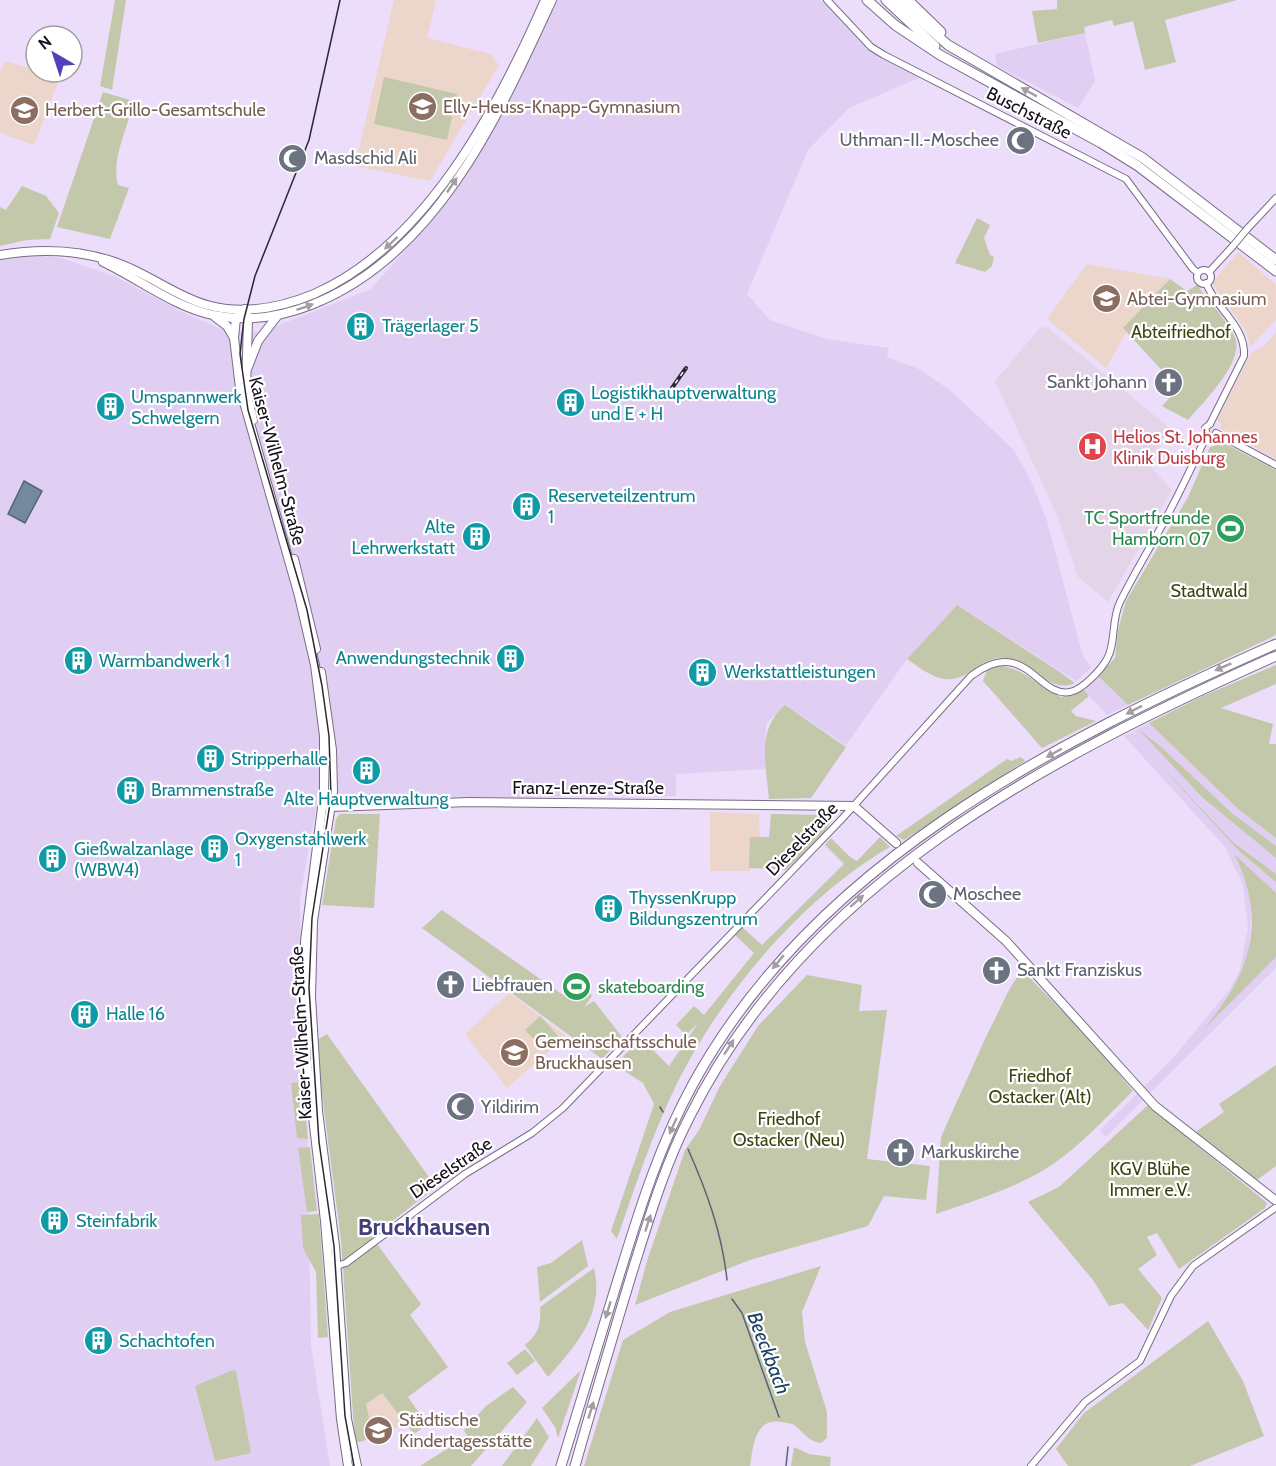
<svg xmlns="http://www.w3.org/2000/svg" width="1276" height="1466" font-family="Cabin,sans-serif">
<rect width="100%" height="100%" fill="#ecddfb"/>
<g fill="#e1cff3">
<polygon points="557,0 821,0 863,45 919,78 849,108 808,150 747,294 770,320 827,339 889,348 887,357 919,369 950,390 1014,450 1032,483 1047,521 1082,653 1091,668 1076,681 957,605 907,659 846,745 785,705 766,724 765,769 676,774 676,796 318,798 300,897 303,1043 310,1110 307,1115 311,1345 330,1466 0,1466 0,259 19,255 58,257 114,276 186,314 226,331 261,332 371,289 449,200 535,46"/>
<polygon points="1085,33 1095,81 1078,108 997,66 995,54"/>
<polygon points="1098,676 1113,691 1128,705 1107,715 1083,689"/>
<polygon points="1149,723 1238,809 1276,838 1276,846 1247,826 1140,730 1203,798 1276,858 1276,874 1234,843 1185,789 1240,852 1276,882 1276,893 1235,857 1247,884 1251,906 1249,950 1233,991 1209,1023 1276,957 1276,968 1106,1137 1100,1130 1172,1059 1230,989 1240,970 1248,928 1243,885 1225,847 1124,736 1133,732 1137,736 1134,731"/>
</g>
<g fill="#ecd5ca">
<polygon points="394,0 436,0 427,38 490,54 499,65 430,181 355,166"/>
<polygon points="5,61 36,70 36,72 60,77 34,145 0,133 0,72"/>
<polygon points="1238,252 1276,285 1276,320 1251,346 1244,328 1212,283"/>
<polygon points="1087,264 1170,279 1124,328 1127,331 1106,368 1047,319"/>
<polygon points="1276,332 1276,459 1221,429 1220,422 1217,420 1251,353 1264,346"/>
<polygon points="710,812 759,814 760,837 750,837 750,871 710,871"/>
<polygon points="509,993 566,1036 507,1088 465,1034"/>
<polygon points="382,1393 407,1423 374,1438 366,1404"/>
</g>
<polygon fill="#e4d4e7" points="1047,327 1171,429 1148,464 1172,490 1108,602 1078,577 1057,515 995,381 1040,328"/>
<g fill="#c3c8ab">
<polygon points="115,0 126,0 112,90 100,86"/>
<polygon points="1057,0 1237,0 1165,20 1176,62 1145,70 1133,21 1114,26 1112,20 1084,27 1085,33 1038,43 1032,11 1057,9"/>
<polygon points="384,77 457,94 447,140 374,124"/>
<path d="M103 92 133 101C128 130 111 157 118 185L129 188 110 239 57 227Z"/>
<polygon points="22,186 46,196 59,213 50,239 27,240 0,246 0,207 6,210"/>
<polygon points="977,218 990,225 984,238 990,255 994,257 992,266 985,272 955,263"/>
<path d="M1170 279 1187 291 1197 285C1209 302 1227 320 1235 338 1245 361 1202 404 1188 420L1162 406 1179 388 1176 375H1166L1123 328Z"/>
<polygon points="1224,443 1276,470 1276,635 1128,705 1098,676 1115,658 1118,630 1126,601 1188,497 1210,447"/>
<path d="M957 605 1060 672 1075 683C1050 695 1032 661 1006 658 977 655 966 690 934 676 924 672 915 664 907 659Z"/>
<polygon points="1276,665 1276,684 1221,708 1273,724 1269,744 1276,744 1276,838 1238,809 1149,723 1205,695"/>
<path d="M998 666C1024 667 1038 687 1061 697L1072 695 1083 689 1089 696 1071 711 1076 716 1096 721 1042 748 983 681 987 670Z"/>
<path d="M785 705 846 747 811 798 769 799C766 764 756 730 785 705Z"/>
<polygon points="1138,729 1160,746 1233,814 1276,846 1276,858 1203,798"/>
<polygon points="1152,756 1234,843 1276,874 1276,882 1240,852"/>
<polygon points="1021,757 1025,761 904,840 896,836 1007,759 1011,761"/>
<polygon points="340,814 380,814 374,908 322,905 336,819"/>
<polygon points="771,814 829,815 831,821 822,836 786,870 749,868 750,837 769,837"/>
<path d="M880 837 890 847C800 899 716 1000 672 1094 650 1141 634 1190 617 1239L611 1231 654 1104 643 1083 615 1065 641 1038 669 1066 698 1023 686 1035 676 1025 694 1006 704 1015 754 953 735 935 742 927 762 945 844 864 825 845 831 838 850 857 857 861Z"/>
<path d="M1234 854 1276 893V957L1201 1032C1249 977 1269 923 1234 854Z"/>
<polygon points="442,910 563,995 576,979 592,996 584,1007 594,1001 622,1037 602,1059 422,928"/>
<path d="M1022 970 1091 1040 1133 1091C1106 1117 1079 1148 1047 1168 1013 1189 973 1201 936 1214L941 1137 985 1039 1010 988Z"/>
<polygon points="807,975 862,985 859,1011 887,1010 867,1159 930,1166 926,1200 884,1196 868,1226 750,1260 635,1305 647,1261 685,1150 699,1130 720,1086 758,1026"/>
<polygon points="540,1016 560,1038 545,1051 525,1030"/>
<polygon points="327,1034 436,1187 372,1237 421,1304 410,1315 448,1367 408,1397 427,1424 414,1434 382,1393 366,1404 374,1438 355,1443 341,1240 315,1041"/>
<polygon points="1276,1065 1276,1166 1257,1180 1194,1133 1224,1112 1219,1104"/>
<polygon points="302,1082 308,1139 297,1138 291,1083"/>
<polygon points="1148,1105 1267,1203 1265,1208 1179,1269 1157,1233 1147,1237 1157,1255 1138,1269 1162,1298 1148,1330 1123,1303 1109,1306 1093,1280 1028,1202 1059,1187"/>
<polygon points="310,1147 317,1211 307,1212 298,1148"/>
<polygon points="319,1214 328,1337 318,1338 316,1272 303,1248 301,1215"/>
<polygon points="582,1240 588,1266 540,1302 537,1267 551,1263"/>
<path d="M821 1266 802 1312 805 1342 827 1412V1438L821 1443C807 1441 805 1433 794 1425 791 1423 785 1423 781 1422 755 1417 753 1447 750 1466H584L623 1340 670 1312Z"/>
<path d="M594 1268C605 1313 576 1346 548 1377L525 1345C539 1333 541 1325 540 1307Z"/>
<polygon points="1208,1321 1243,1381 1264,1436 1190,1466 1068,1466 1056,1449 1084,1413"/>
<polygon points="525,1349 535,1361 517,1375 507,1363"/>
<polygon points="233,1370 236,1371 251,1453 215,1461 195,1386"/>
<polygon points="581,1370 558,1438 555,1427 542,1408"/>
<polygon points="513,1387 527,1402 471,1466 420,1466 467,1436 464,1430 486,1406"/>
<polygon points="537,1418 549,1437 531,1466 502,1466"/>
<polygon points="794,1447 809,1454 831,1457 830,1466 791,1466"/>
</g>
<polygon fill="#72899f" stroke="#566477" stroke-width="1.5" points="24,481 42,491 25,523 8,514"/>
<g fill="none" stroke-linecap="round" stroke-linejoin="round">
<g stroke="#566477" stroke-width="1.5">
<polyline points="660,1107 663,1112"/>
<path d="M688 1149C707 1192 722 1233 727 1280"/>
<polyline points="732,1299 742,1313 779,1417"/>
<polyline points="786,1466 788,1447"/>
</g>
<defs>
<g id="minor">
<polyline points="827,0 871,47 884,55 1126,179 1193,269 1198,273"/>
<polyline points="1248,228 1276,198"/>
<circle cx="1204" cy="277" r="7"/>
<polyline points="1209,272 1232,247"/>
<path d="M1206 283C1216 309 1246 326 1244 356L1210 424"/>
<polyline points="1216,433 1276,465"/>
<path d="M333 1267 346 1263 465 1174 532 1133 563 1108 840 821 971 676C1026 635 1037 698 1070 692 1082 690 1101 670 1107 659 1116 644 1111 620 1120 602 1132 577 1147 553 1160 529 1177 499 1192 466 1207 435L1205 428 1210 424"/>
<polyline points="1031,1466 1085,1402 1140,1361 1171,1296 1193,1266 1275,1208"/>
</g>
<g id="major">
<path d="M0 255C47 247 95 250 138 272 161 283 182 298 207 305 243 315 280 308 314 294 426 245 498 108 545 0"/>
<path d="M103 262C139 279 174 307 213 315 246 322 280 317 311 305 437 256 499 115 552 0"/>
<polyline points="245,309 236,318 234,338 240,388 299,596 315,665 324,736 324,792 305,941 306,1056 325,1221 341,1419 348,1466"/>
<polyline points="245,309 248,319 246,391 253,420"/>
<polyline points="215,317 227,326 234,338"/>
<polyline points="248,367 258,341 278,315"/>
<polyline points="294,559 316,649"/>
<polyline points="321,672 332,750 333,791 313,921 311,997 318,1111 335,1246 347,1419 357,1466"/>
<polyline points="330,807 469,802 854,806 896,843"/>
<polyline points="918,863 1006,941 1155,1106 1275,1200"/>
</g>
<g id="highway">
<polyline points="867,0 895,25 940,55 1101,143 1138,166 1276,271"/>
<polyline points="886,0 935,46"/>
<polyline points="897,0 948,45 1143,158 1276,260"/>
<polyline points="908,0 941,32"/>
<path d="M561 1466C581 1401 600 1337 620 1273 640 1208 660 1144 693 1084 814 863 1054 742 1276 644"/>
<path d="M575 1466C593 1402 612 1339 631 1276 648 1222 664 1166 690 1116 806 883 1047 758 1276 656"/>
</g>
</defs>
<use href="#minor" stroke="#796c86" stroke-width="8"/>
<use href="#major" stroke="#796c86" stroke-width="10"/>
<use href="#highway" stroke="#796c86" stroke-width="11"/>
<use href="#minor" stroke="#fff" stroke-width="6"/>
<use href="#major" stroke="#fff" stroke-width="8"/>
<use href="#highway" stroke="#fff" stroke-width="9"/>
<polyline stroke="#2d2733" stroke-width="1.5" points="340,0 309,140 255,276 244,319 240,354 248,410 307,610 322,686 329,736 331,797 312,918 309,988 319,1142 334,1246 345,1416 354,1466"/>
<defs>
<polyline id="rail" points="665,398 686,368"/>
</defs>
<use href="#rail" stroke="#2d2733" stroke-width="4"/>
<use href="#rail" stroke="#fff" stroke-width="1.5" stroke-dasharray="4.5" stroke-linecap="butt"/>
<defs>
<polyline id="minor-bridge" points="1232,247 1248,228"/>
</defs>
<use href="#minor-bridge" stroke="#796c86" stroke-width="8" stroke-linecap="butt"/>
<use href="#minor-bridge" stroke="#fff" stroke-width="6"/>
</g>
<defs><path id="oneway-solid" d="M-6-.8H1V-3.2L6.5 0L1 3.2V.8H-6Z" transform="scale(1.5)"/></defs>
<g fill="#a19fa3">
<use href="#oneway-solid" transform="translate(1029 92) rotate(-151)"/>
<use href="#oneway-solid" transform="translate(452 185) rotate(-56)"/>
<use href="#oneway-solid" transform="translate(391 243) rotate(137)"/>
<use href="#oneway-solid" transform="translate(305 307) rotate(-19)"/>
<use href="#oneway-solid" transform="translate(1223 667) rotate(156)"/>
<use href="#oneway-solid" transform="translate(1134 710) rotate(153)"/>
<use href="#oneway-solid" transform="translate(1054 753) rotate(151)"/>
<use href="#oneway-solid" transform="translate(857 901) rotate(-41)"/>
<use href="#oneway-solid" transform="translate(778 962) rotate(130)"/>
<use href="#oneway-solid" transform="translate(729 1047) rotate(-57)"/>
<use href="#oneway-solid" transform="translate(673 1126) rotate(114)"/>
<use href="#oneway-solid" transform="translate(648 1223) rotate(-72)"/>
<use href="#oneway-solid" transform="translate(608 1310) rotate(107)"/>
<use href="#oneway-solid" transform="translate(591 1410) rotate(-73)"/>
</g>
<defs>
<symbol id="school-disc" viewBox="-11 -11 22 22"><circle r="9.5" fill="#8d6e63" stroke="#fff"/><path d="M0-5L7-2L0 1L-7-2ZM-4 1L0 2.5L4 1V4Q0 6-4 4Z" fill="#fff"/></symbol>
<symbol id="mosque-disc" viewBox="-11 -11 22 22"><circle r="9.5" fill="#6b7280" stroke="#fff"/><path d="M3.5-4.9A6 6 0 1 0 3.5 4.9A5 5 0 1 1 3.5-4.9Z" fill="#fff"/></symbol>
<symbol id="building-disc" viewBox="-11 -11 22 22"><circle r="9.5" fill="#0f9aa8" stroke="#fff"/><path d="M-4-6H4V6H1V3H-1V6H-4ZM-2.5-4.3h1.7v1.8h-1.7ZM.8-4.3h1.7v1.8H.8ZM-2.5-1h1.7V.8h-1.7ZM.8-1h1.7V.8H.8Z" fill="#fff"/></symbol>
<symbol id="church-disc" viewBox="-11 -11 22 22"><circle r="9.5" fill="#6b7280" stroke="#fff"/><path d="M-1.2-6h2.4v3.5h3.3v2.4h-3.3V6h-2.4V-.1h-3.3v-2.4h3.3Z" fill="#fff"/></symbol>
<symbol id="hospital-disc" viewBox="-11 -11 22 22"><circle r="9.5" fill="#e0444e" stroke="#fff"/><path d="M-5-5h3v3.5h4V-5h3V5h-3V1.5h-4V5h-3Z" fill="#fff"/></symbol>
<symbol id="stadium-disc" viewBox="-11 -11 22 22"><circle r="9.5" fill="#2e9e5b" stroke="#fff"/><path d="M0-5a6.5 5 0 1 0 0 10a6.5 5 0 1 0 0-10ZM-3.5-1.8h7v3.6h-7Z" fill="#fff"/></symbol>
</defs>
<g fill-rule="evenodd">
<use href="#school-disc" x="406" y="90" width="33" height="33"/>
<use href="#school-disc" x="8" y="94" width="33" height="33"/>
<use href="#mosque-disc" x="1004" y="124" width="33" height="33"/>
<use href="#mosque-disc" x="276" y="142" width="33" height="33"/>
<use href="#school-disc" x="1090" y="282" width="33" height="33"/>
<use href="#building-disc" x="344" y="310" width="33" height="33"/>
<use href="#church-disc" x="1152" y="366" width="33" height="33"/>
<use href="#building-disc" x="554" y="386" width="33" height="33"/>
<use href="#building-disc" x="94" y="390" width="33" height="33"/>
<use href="#hospital-disc" x="1076" y="430" width="33" height="33"/>
<use href="#building-disc" x="510" y="490" width="33" height="33"/>
<use href="#stadium-disc" x="1214" y="512" width="33" height="33"/>
<use href="#building-disc" x="460" y="520" width="33" height="33"/>
<use href="#building-disc" x="494" y="642" width="33" height="33"/>
<use href="#building-disc" x="62" y="644" width="33" height="33"/>
<use href="#building-disc" x="686" y="656" width="33" height="33"/>
<use href="#building-disc" x="194" y="742" width="33" height="33"/>
<use href="#building-disc" x="350" y="754" width="33" height="33"/>
<use href="#building-disc" x="114" y="774" width="33" height="33"/>
<use href="#building-disc" x="198" y="832" width="33" height="33"/>
<use href="#building-disc" x="36" y="842" width="33" height="33"/>
<use href="#mosque-disc" x="916" y="878" width="33" height="33"/>
<use href="#building-disc" x="592" y="892" width="33" height="33"/>
<use href="#church-disc" x="980" y="954" width="33" height="33"/>
<use href="#church-disc" x="434" y="968" width="33" height="33"/>
<use href="#stadium-disc" x="560" y="970" width="33" height="33"/>
<use href="#building-disc" x="68" y="998" width="33" height="33"/>
<use href="#school-disc" x="498" y="1036" width="33" height="33"/>
<use href="#mosque-disc" x="444" y="1090" width="33" height="33"/>
<use href="#church-disc" x="884" y="1136" width="33" height="33"/>
<use href="#building-disc" x="38" y="1204" width="33" height="33"/>
<use href="#building-disc" x="82" y="1324" width="33" height="33"/>
<use href="#school-disc" x="362" y="1414" width="33" height="33"/>
</g>
<g text-anchor="middle" dominant-baseline="central" stroke-width="4.5" stroke-linejoin="round" paint-order="stroke">
<g font-size="18" fill="#785e54" stroke="#fff" text-anchor="start">
<text x="443" y="107">Elly-Heuss-Knapp-Gymnasium</text>
<text x="45" y="110">Herbert-Grillo-Gesamtschule</text>
<text x="1127" y="299">Abtei-Gymnasium</text>
<text x="535" y="1042">Gemeinschaftsschule<tspan x="535" dy="21">Bruckhausen</tspan></text>
<text x="399" y="1420">Städtische<tspan x="399" dy="21">Kindertagesstätte</tspan></text>
</g>
<g font-size="18" fill="#140f19" stroke="#fff">
<text transform="translate(1029 113) rotate(27)">Buschstraße</text>
<text transform="translate(277 461) rotate(75)">Kaiser-Wilhelm-Straße</text>
<text x="588" y="788">Franz-Lenze-Straße</text>
<text transform="translate(802 839) rotate(-46)">Dieselstraße</text>
<text transform="translate(301 1033) rotate(-93)">Kaiser-Wilhelm-Straße</text>
<text transform="translate(451 1168) rotate(-34)">Dieselstraße</text>
</g>
<g font-size="18" fill="#5b616d" stroke="#fff" text-anchor="start">
<text x="999" y="140" text-anchor="end">Uthman-II.-Moschee</text>
<text x="314" y="158">Masdschid Ali</text>
<text x="1147" y="382" text-anchor="end">Sankt Johann</text>
<text x="953" y="894">Moschee</text>
<text x="1017" y="970">Sankt Franziskus</text>
<text x="472" y="985">Liebfrauen</text>
<text x="481" y="1107">Yildirim</text>
<text x="921" y="1152">Markuskirche</text>
</g>
<g font-size="18" fill="#0d838f" stroke="#fff" text-anchor="start">
<text x="382" y="326">Trägerlager 5</text>
<text x="591" y="393">Logistikhauptverwaltung<tspan x="591" dy="21">und E + H</tspan></text>
<text x="131" y="397">Umspannwerk<tspan x="131" dy="21">Schwelgern</tspan></text>
<text x="548" y="496">Reserveteilzentrum<tspan x="548" dy="21">1</tspan></text>
<text x="455" y="527" text-anchor="end">Alte<tspan x="455" dy="21">Lehrwerkstatt</tspan></text>
<text x="490" y="658" text-anchor="end">Anwendungstechnik</text>
<text x="99" y="661">Warmbandwerk 1</text>
<text x="724" y="672">Werkstattleistungen</text>
<text x="231" y="759">Stripperhalle</text>
<text x="151" y="790">Brammenstraße</text>
<text x="366" y="799" text-anchor="middle">Alte Hauptverwaltung</text>
<text x="235" y="839">Oxygenstahlwerk<tspan x="235" dy="21">1</tspan></text>
<text x="74" y="849">Gießwalzanlage<tspan x="74" dy="21">(WBW4)</tspan></text>
<text x="629" y="898">ThyssenKrupp<tspan x="629" dy="21">Bildungszentrum</tspan></text>
<text x="106" y="1014">Halle 16</text>
<text x="76" y="1221">Steinfabrik</text>
<text x="119" y="1341">Schachtofen</text>
</g>
<g font-size="18" fill="#3c430f" stroke="#fff">
<text x="1181" y="332">Abteifriedhof</text>
<text x="1209" y="591">Stadtwald</text>
<text x="1040" y="1076">Friedhof<tspan x="1040" dy="21">Ostacker (Alt)</tspan></text>
<text x="789" y="1119">Friedhof<tspan x="789" dy="21">Ostacker (Neu)</tspan></text>
<text x="1150" y="1169">KGV Blühe<tspan x="1150" dy="21">Immer e.V.</tspan></text>
</g>
<g font-size="18" fill="#be3a42" stroke="#fff" text-anchor="start">
<text x="1113" y="437">Helios St. Johannes<tspan x="1113" dy="21">Klinik Duisburg</tspan></text>
</g>
<g font-size="18" fill="#27864d" stroke="#fff" text-anchor="end">
<text x="1210" y="518">TC Sportfreunde<tspan x="1210" dy="21">Hamborn 07</tspan></text>
<text x="598" y="987" text-anchor="start">skateboarding</text>
</g>
<g font-size="20" font-style="italic" fill="#1d4466" stroke="#fff">
<text transform="translate(769 1353) rotate(69)">Beeckbach</text>
</g>
<g font-size="24" font-weight="bold" fill="#423f7c" stroke="#fff">
<text x="424" y="1226">Bruckhausen</text>
</g>
</g>
<g transform="translate(54 54) rotate(321)"><circle r="28" fill="#ffffff" stroke="#a19fa3" stroke-width="1.5"/>
<path d="M0-4.5L10 22L0 15L-10 22Z" fill="#5241b8"/>
<text y="-9" font-size="16" font-weight="bold" text-anchor="middle" fill="#140f19">N</text>
</g>
</svg>
